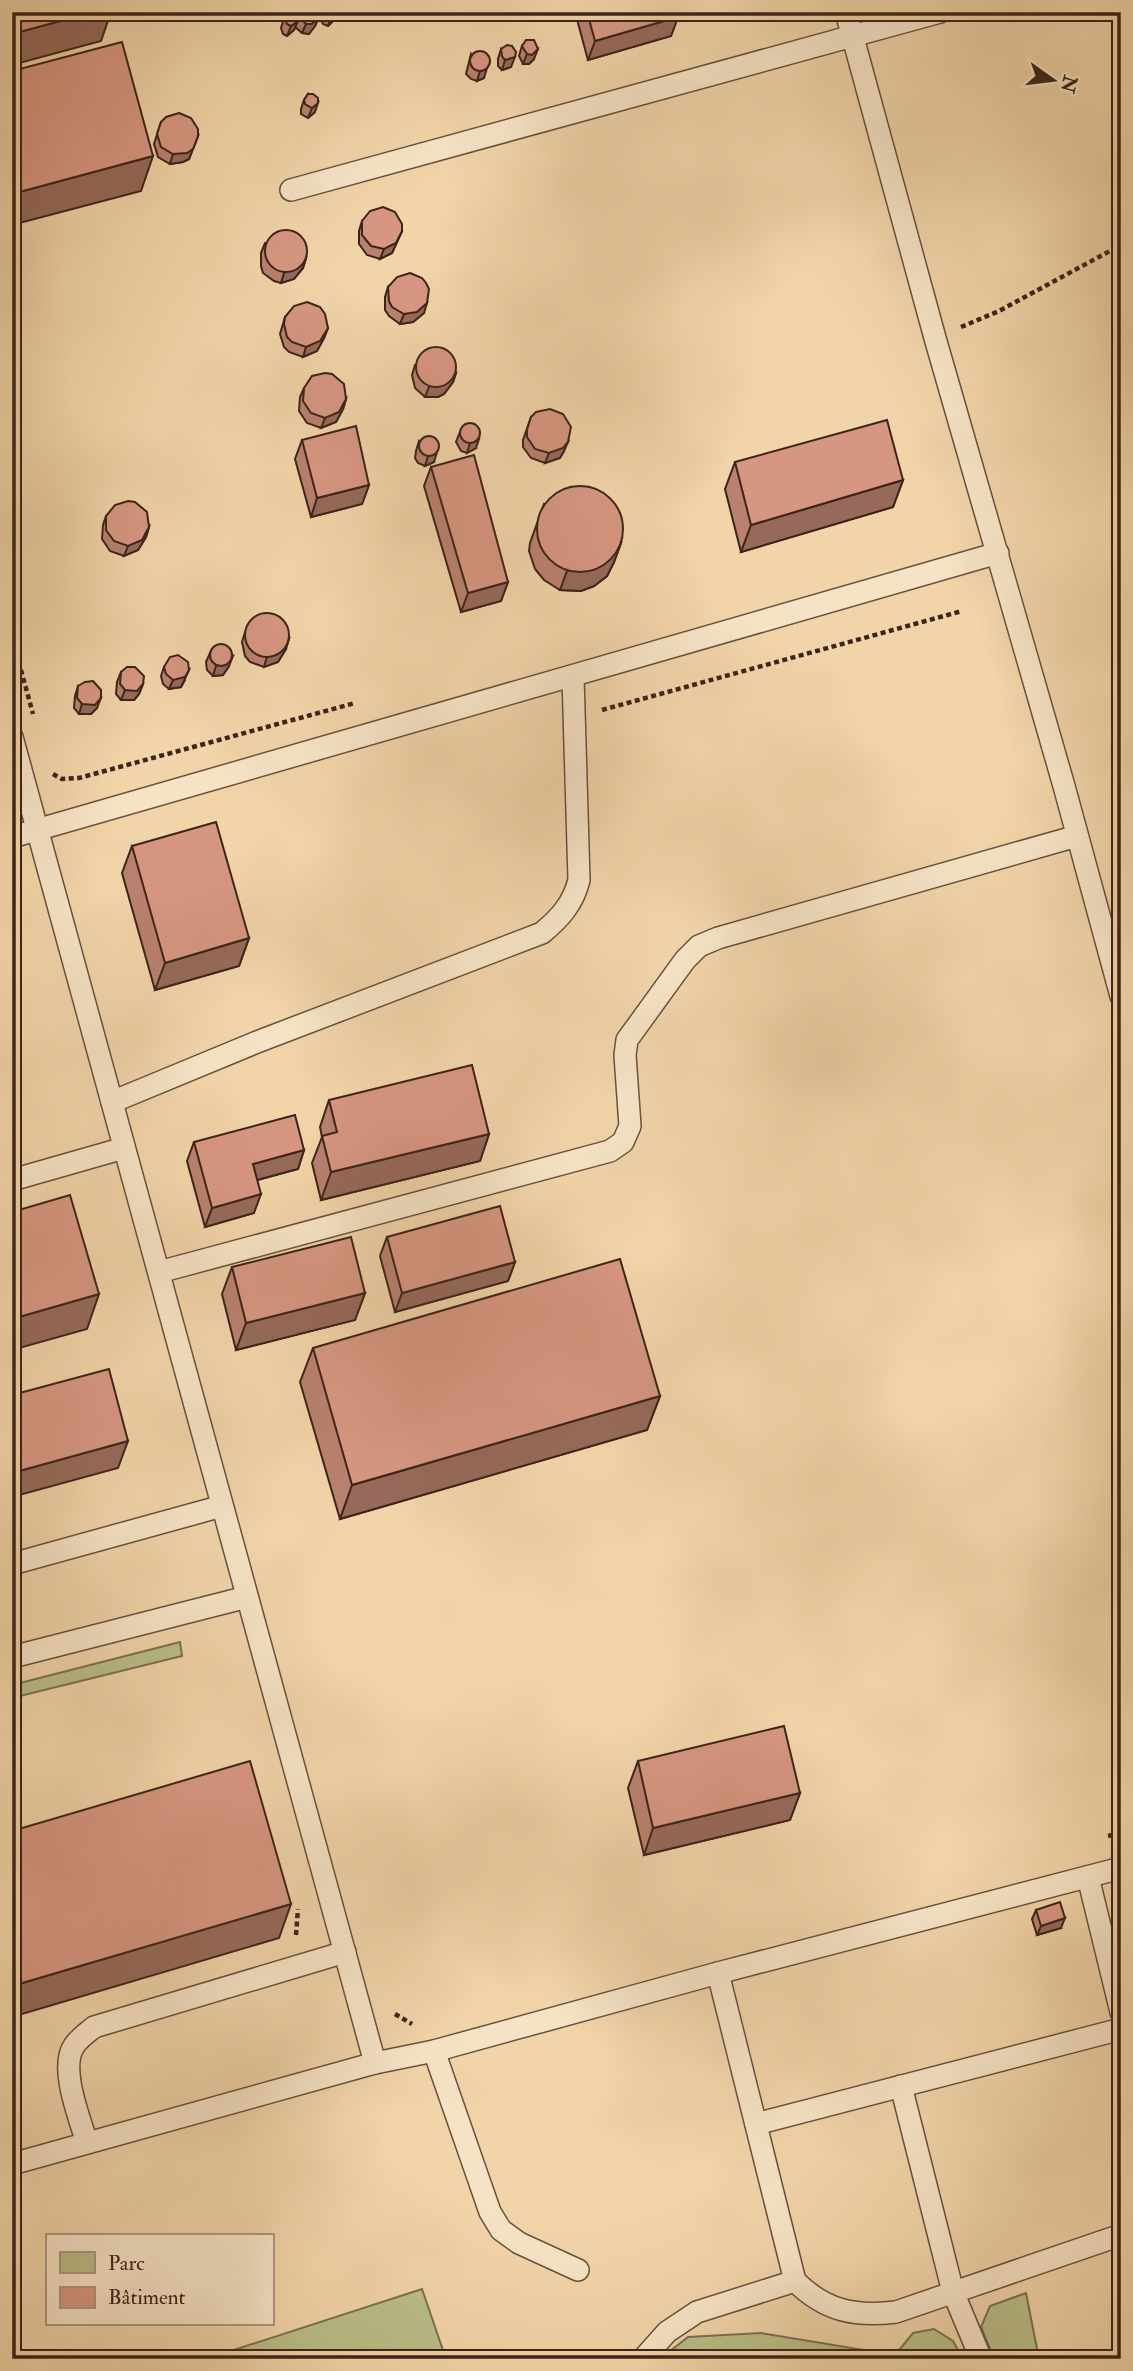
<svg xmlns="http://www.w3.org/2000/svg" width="1133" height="2371" font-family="'IM FELL Double Pica',serif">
<rect width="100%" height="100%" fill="#f1d4a8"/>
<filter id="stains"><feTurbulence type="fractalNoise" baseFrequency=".00286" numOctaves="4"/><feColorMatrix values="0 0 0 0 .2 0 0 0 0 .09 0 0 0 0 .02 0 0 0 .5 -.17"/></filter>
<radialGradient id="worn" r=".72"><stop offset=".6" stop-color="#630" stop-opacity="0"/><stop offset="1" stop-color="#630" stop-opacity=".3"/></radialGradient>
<g fill="#b9bd88" stroke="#7a7051" stroke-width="2">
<polygon points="180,1642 182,1656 12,1698 12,1685"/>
<polygon points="422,2289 446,2359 206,2359"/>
<polygon points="1026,2293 1039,2359 994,2359 981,2327 990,2306"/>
<polygon points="934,2329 953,2341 963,2359 660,2359 688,2337 761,2333 888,2354 900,2349 913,2333"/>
</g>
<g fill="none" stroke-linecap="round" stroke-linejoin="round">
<defs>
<g id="lane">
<polyline points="846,12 935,338 1064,786 1121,996"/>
<polyline points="291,190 940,12"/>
<polyline points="12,737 375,2063"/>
<polyline points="12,837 998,553"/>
<path d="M112 1102 257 1042 542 933C560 918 573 904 579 880L573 677"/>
<polyline points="12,1180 124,1148"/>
<polyline points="159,1272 610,1151 623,1142 630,1126 625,1055 627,1040 685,960 699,946 718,938 1077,836"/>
<polyline points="12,1564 222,1506"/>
<polyline points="12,1657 247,1597"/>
<polyline points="1088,1877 1121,2012"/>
<path d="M718 1973 795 2281C825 2311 855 2317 896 2312L1121 2235"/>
<polyline points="434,2051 490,2212 501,2230 519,2243 578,2270"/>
<polyline points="901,2086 953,2292 981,2359"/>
<polyline points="756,2124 1121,2029"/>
<path d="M87 2143C80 2119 59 2068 74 2046 79 2038 87 2033 94 2027L345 1952"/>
<polyline points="12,2164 375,2063 434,2051 718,1973 1121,1868"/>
<polyline points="643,2359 667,2332 697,2312 795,2281"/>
</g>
</defs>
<use href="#lane" stroke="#69503e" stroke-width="24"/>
<g stroke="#3c241a" stroke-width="4.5" stroke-dasharray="5 3.5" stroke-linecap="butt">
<polyline points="961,327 999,311 1121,245"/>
<polyline points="12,637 33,714"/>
<polyline points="602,710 962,611"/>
<polyline points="53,774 62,779 79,778 355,703"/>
<polyline points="1108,1836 1121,1833"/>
<polyline points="296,1935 298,1909"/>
<polyline points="395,2014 412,2024"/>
</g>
<use href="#lane" stroke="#f6e3c6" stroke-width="21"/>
</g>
<g fill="#b9816f" stroke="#3c241a" stroke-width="2">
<polygon points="298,12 319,12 319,17 315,26 309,34 302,33 295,27 294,30 287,36 283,34 281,28 284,18 297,16"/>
<polygon points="322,12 337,12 334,20 328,26 323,24 320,18"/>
<polygon points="575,12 677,12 678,17 671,36 588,60"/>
<polygon points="522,46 534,59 529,64 523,64 519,56"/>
<polygon points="501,49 511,67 502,70 498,66 498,59"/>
<polygon points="471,54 484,78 477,81 471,79 466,74"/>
<polygon points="308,94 315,112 308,118 301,114 301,109 304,100"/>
<polygon points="161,122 198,136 189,159 183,162 170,164 158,157 154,144"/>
<polygon points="362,221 402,231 392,253 380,259 367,255 359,244 359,231"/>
<polygon points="265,243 306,258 303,268 294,279 281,283 274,281 263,273 261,266 261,253"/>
<polygon points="388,287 424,313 413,322 400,324 389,316 385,310 385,297"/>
<polygon points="285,317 328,328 324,338 317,351 303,357 289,352 284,347 280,334"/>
<polygon points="415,365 456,373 453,382 444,394 438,397 425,397 415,388 412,375"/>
<polygon points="304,388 346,399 343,409 336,422 321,428 307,423 299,411 300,397"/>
<polygon points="531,417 564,451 560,458 545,463 531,458 523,447 523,440"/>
<polygon points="460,432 476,448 467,453 461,451 456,442"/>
<polygon points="302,440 369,485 362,504 311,517 295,459"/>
<polygon points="419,441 434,462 425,466 418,463 415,458 416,451"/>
<polygon points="735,462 903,480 893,507 741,552 725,489"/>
<polygon points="431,467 508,582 501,601 461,612 424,486"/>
<polygon points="544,504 621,543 614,562 607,576 594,586 581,591 560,590 544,580 535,569 529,551 530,543"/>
<polygon points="106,516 149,527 146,537 138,550 124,556 110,551 102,539 103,525"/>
<polygon points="245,632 286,649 278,662 264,667 250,662 245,656 242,642"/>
<polygon points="210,653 229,666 223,675 213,676 207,670 206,662"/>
<polygon points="164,667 185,680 181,687 169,689 163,684 161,676"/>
<polygon points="121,672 143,684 139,694 134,700 121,700 116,694 117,682"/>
<polygon points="78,686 97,708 91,714 79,714 74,708 75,696"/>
<polygon points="132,846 249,938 239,966 155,990 122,873"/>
<polygon points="329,1100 489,1134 480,1161 321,1200 312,1163 322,1137 320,1127"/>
<polygon points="194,1142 304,1150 298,1169 257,1180 254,1213 205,1227 187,1161"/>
<polygon points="387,1237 515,1262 508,1281 395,1312 380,1256"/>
<polygon points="232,1267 365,1293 355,1320 236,1350 222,1294"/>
<polygon points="313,1348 660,1396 647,1430 340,1519 300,1382"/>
<polygon points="638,1761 800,1793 790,1820 644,1855 628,1788"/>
<polygon points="1036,1910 1061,1928 1037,1935 1032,1919"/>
</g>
<g fill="#96695a" stroke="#3c241a" stroke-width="2">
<polygon points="94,12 111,12 101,41 12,65 12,34"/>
<polygon points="335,12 337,12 334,20 328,26 331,16"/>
<polygon points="319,17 315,26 309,34 302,33 306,24"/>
<polygon points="678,17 671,36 588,60 595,41"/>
<polygon points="298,21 294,30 287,36 291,26"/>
<polygon points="538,49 534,59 529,64 523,64 527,54"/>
<polygon points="515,57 511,67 502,70 505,60"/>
<polygon points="487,68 484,78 477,81 480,71"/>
<polygon points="318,103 315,112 308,118 312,108"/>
<polygon points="198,136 189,159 183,162 170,164 173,154"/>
<polygon points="153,156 141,191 12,225 12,194"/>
<polygon points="402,231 392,253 380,259 384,249"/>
<polygon points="306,258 303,268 294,279 281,283 284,273"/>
<polygon points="427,303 424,313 413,322 400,324 404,314"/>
<polygon points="328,328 324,338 317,351 303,357 306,347"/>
<polygon points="456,373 453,382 444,394 438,397 425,397 429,387"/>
<polygon points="346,399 343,409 336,422 321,428 325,418"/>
<polygon points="479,439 476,448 467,453 470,443"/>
<polygon points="568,442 564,451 560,458 545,463 549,453"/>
<polygon points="437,452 434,462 425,466 428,456"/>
<polygon points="903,480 893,507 741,552 751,525"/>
<polygon points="369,485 362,504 311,517 317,498"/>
<polygon points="149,527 146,537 138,550 124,556 128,546"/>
<polygon points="621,543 614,562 607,576 594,586 581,591 560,590 567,571"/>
<polygon points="508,582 501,601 461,612 468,593"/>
<polygon points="289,639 286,649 278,662 264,667 267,657"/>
<polygon points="233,656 229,666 223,675 213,676 216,666"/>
<polygon points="189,670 181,687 169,689 173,680"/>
<polygon points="143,684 139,694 134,700 121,700 125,690"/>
<polygon points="101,698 97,708 91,714 79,714 82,704"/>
<polygon points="249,938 239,966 155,990 165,963"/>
<polygon points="489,1134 480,1161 321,1200 331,1172"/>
<polygon points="304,1150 298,1169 246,1183 253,1164"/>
<polygon points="261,1194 254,1213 205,1227 212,1208"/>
<polygon points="515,1262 508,1281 395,1312 402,1293"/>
<polygon points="365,1293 355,1320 236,1350 246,1323"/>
<polygon points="99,1294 87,1329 12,1350 12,1319"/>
<polygon points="660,1396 647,1430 340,1519 352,1485"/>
<polygon points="128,1441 118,1468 12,1497 12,1473"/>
<polygon points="800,1793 790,1820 644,1855 653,1828"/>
<polygon points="291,1904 279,1938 12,2017 12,1986"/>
<polygon points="1065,1918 1061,1928 1037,1935 1041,1926"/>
</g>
<g fill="#d79681" stroke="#3c241a" stroke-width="2">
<polygon points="12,12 94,12 12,34"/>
<polygon points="299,12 319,12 319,17 312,24 306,24 299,17"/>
<polygon points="325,12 335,12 331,16 327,15"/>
<polygon points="587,12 677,12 678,17 595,41"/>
<polygon points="288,13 292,13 297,16 298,21 291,26 287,24 284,18"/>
<polygon points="526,40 534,40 538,49 532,55 527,54 522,46"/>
<polygon points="122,42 153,156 12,194 12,71"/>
<polygon points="507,45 512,46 516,52 515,57 505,60 502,56 501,49"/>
<circle cx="480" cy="61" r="10"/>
<polygon points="308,94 313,94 318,98 318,103 312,108 305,104 304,100"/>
<polygon points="179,113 191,118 198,129 198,136 193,149 187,153 173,154 161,147 157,134 161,122 166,117"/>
<polygon points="383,207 395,212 402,224 402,231 396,243 384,249 371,246 362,235 362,221 370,211"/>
<circle cx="286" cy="251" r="21"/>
<polygon points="410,273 422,278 426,283 429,289 427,303 417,312 404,314 392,307 389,301 388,287 397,277"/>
<polygon points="307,302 320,307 325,314 328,328 320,341 306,347 292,342 287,337 284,324 285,317 294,306"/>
<circle cx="436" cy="367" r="20"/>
<polygon points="325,373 332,374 344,384 346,399 339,412 325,418 311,413 303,401 304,388 312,376"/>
<polygon points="550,409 563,414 571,427 568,442 563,448 549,453 535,449 527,437 527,430 531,417 536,412"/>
<polygon points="887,420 903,480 751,525 735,462"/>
<circle cx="470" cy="433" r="10"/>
<polygon points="356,426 369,485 317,498 302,440"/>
<circle cx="429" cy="446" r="10"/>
<polygon points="474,455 508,582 468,593 431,467"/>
<circle cx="580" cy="529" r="43"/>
<polygon points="128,501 135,502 147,512 149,527 142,540 128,546 114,541 106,530 106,516 115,505"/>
<circle cx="267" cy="635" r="22"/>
<circle cx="221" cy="655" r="11"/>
<polygon points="178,655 188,662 189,670 185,677 173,680 166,674 164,667 170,657"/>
<polygon points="127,667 135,667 144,676 143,684 137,691 125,690 120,684 121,672"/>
<polygon points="93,681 101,690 101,698 95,705 82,704 77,698 78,686 85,682"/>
<polygon points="216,822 249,938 165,963 132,846"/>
<polygon points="472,1065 489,1134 331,1172 322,1136 337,1132 329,1100"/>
<polygon points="295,1115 304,1150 253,1164 261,1194 212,1208 194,1142"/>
<polygon points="70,1195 99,1294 12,1319 12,1212"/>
<polygon points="500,1206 515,1262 402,1293 387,1237"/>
<polygon points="351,1237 365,1293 246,1323 232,1267"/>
<polygon points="620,1259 660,1396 352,1485 313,1348"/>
<polygon points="109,1369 128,1441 12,1473 12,1395"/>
<polygon points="784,1726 800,1793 653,1828 638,1761"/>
<polygon points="250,1761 291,1904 12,1986 12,1831"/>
<polygon points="1060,1902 1065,1918 1041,1926 1036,1910"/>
</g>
<rect width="1133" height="2371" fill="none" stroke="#f1d4a8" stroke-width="42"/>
<rect x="14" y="14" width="1105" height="2343" fill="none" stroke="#3c241a" stroke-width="3.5"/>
<rect x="21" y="21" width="1091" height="2329" fill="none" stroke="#3c241a" stroke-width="2"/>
<rect x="46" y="2234" width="228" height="91" fill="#f6e3c6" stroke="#ac9781" stroke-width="2"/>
<rect x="60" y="2252" width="35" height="21" fill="#b9bd88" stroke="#ac9781" stroke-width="2"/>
<text x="108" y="2270" font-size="21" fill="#3c241a">Parc</text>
<rect x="60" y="2287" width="35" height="21" fill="#d79681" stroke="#ac9781" stroke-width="2"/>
<text x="108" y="2304" font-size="21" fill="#3c241a">Bâtiment</text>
<g transform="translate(1053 80) rotate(104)" stroke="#f6e3c6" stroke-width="5" paint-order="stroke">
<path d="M0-5L12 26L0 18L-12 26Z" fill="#3c241a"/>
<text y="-10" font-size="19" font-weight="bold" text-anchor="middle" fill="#3c241a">N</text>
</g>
<rect width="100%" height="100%" filter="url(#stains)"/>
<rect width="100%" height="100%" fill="url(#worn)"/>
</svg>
